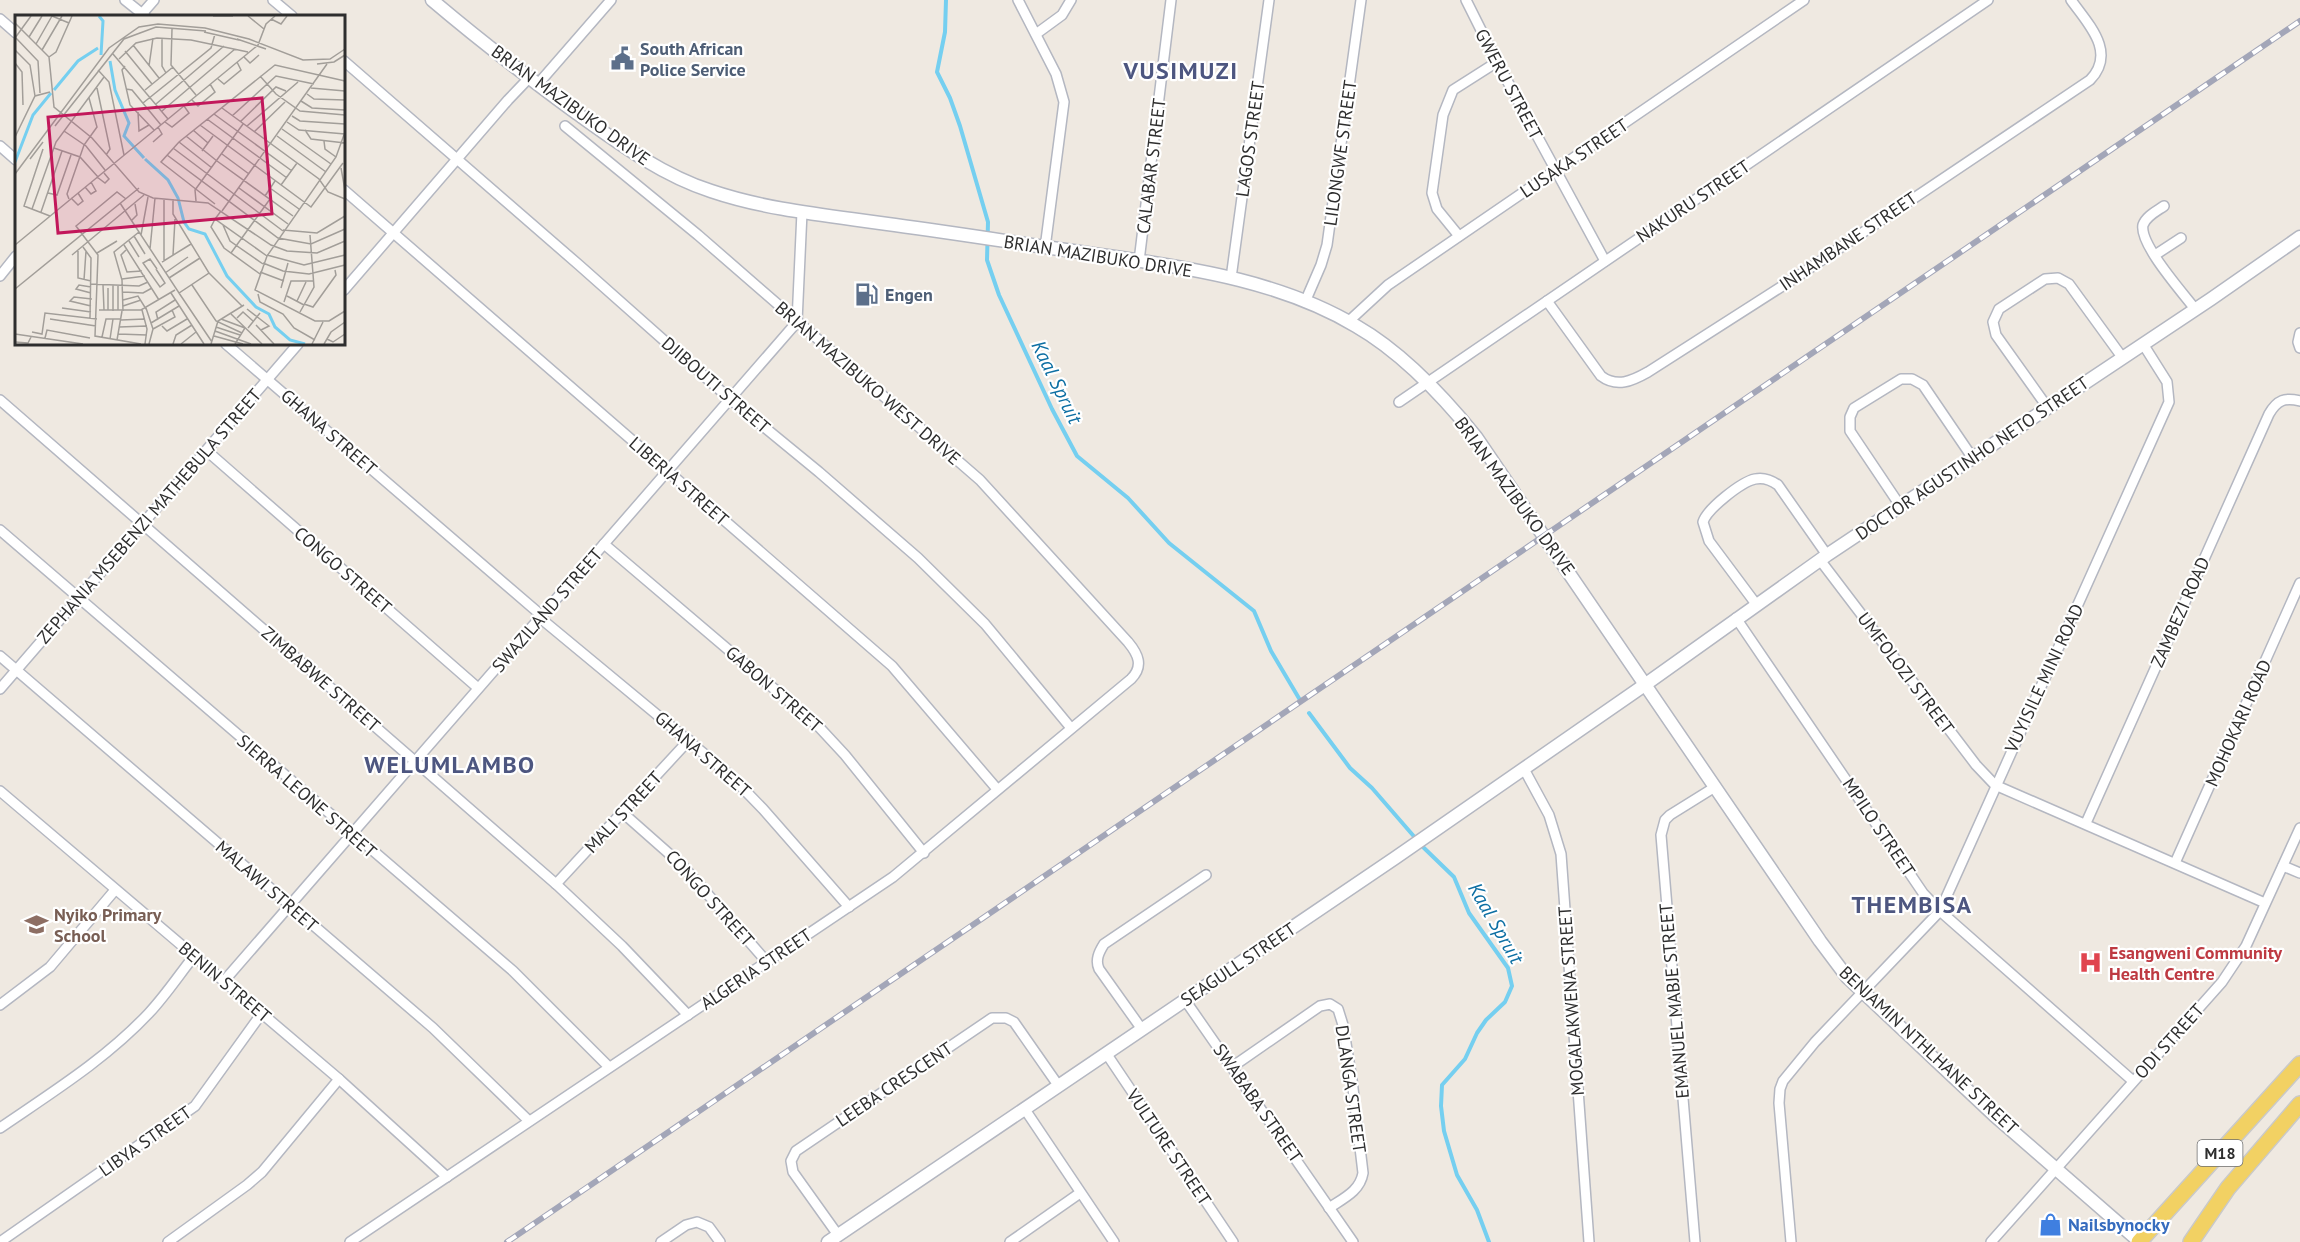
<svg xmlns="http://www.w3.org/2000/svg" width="2300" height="1242" font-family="'PT Sans',sans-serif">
<rect width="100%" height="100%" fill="#efe9e1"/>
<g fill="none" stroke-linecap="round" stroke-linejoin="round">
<g stroke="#75cff0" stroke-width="4">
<polyline points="946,0 945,32 937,72 950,98 960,126 988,222 987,260 999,295 1052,409 1077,456 1128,498 1169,543 1254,611 1271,651 1300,700"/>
<polyline points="1309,713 1350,768 1372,788 1424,848 1454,877 1469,913 1508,968 1512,986 1505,1002 1486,1020 1477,1033 1465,1059 1442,1085 1441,1106 1444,1131 1457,1175 1477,1210 1489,1242"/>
</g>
<defs>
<g id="minor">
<polyline points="125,0 145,16"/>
<polyline points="273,0 292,16"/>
<polyline points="1018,0 1056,74 1064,102 1045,248"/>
<polyline points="1466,0 1497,62 1605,261"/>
<polyline points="140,16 154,0"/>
<polyline points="0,19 16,33"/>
<polyline points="1036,34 1062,15 1071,0"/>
<polyline points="344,61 579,265 730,399 819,472 918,558 985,624 1071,728"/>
<polyline points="538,84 611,0"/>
<polyline points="0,146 16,160"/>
<polyline points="344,190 892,666 997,789"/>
<path d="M2164 206C2157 211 2146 216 2143 225 2139 244 2183 293 2195 309"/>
<polyline points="1459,236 1437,209 1432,193 1443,115 1453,90 1497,62"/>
<polyline points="2155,255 2181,238"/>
<polyline points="1139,261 1171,0"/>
<polyline points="0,276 16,256"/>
<polyline points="1231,278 1269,0"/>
<polyline points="344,290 508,100 529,78"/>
<path d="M1547 301 1601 376C1617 388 1632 381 1648 372L1798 276 2090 80C2117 52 2088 24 2071 0"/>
<polyline points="1305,302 1321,265 1327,245 1361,0"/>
<polyline points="1349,321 1388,285 1804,0"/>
<polyline points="2300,333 2298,342 2300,348"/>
<polyline points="226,344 541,615"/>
<polyline points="0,400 556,884 622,946 688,1015"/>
<polyline points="1399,402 1988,0"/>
<polyline points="2048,408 1996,335 1993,322 1999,309 2045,279 2058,278 2069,284 2122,357"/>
<polyline points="207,451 478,688"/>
<polyline points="1901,507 1850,431 1850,417 1854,408 1901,379 1912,379 1923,385 1972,457"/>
<polyline points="0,530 513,971 609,1067"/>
<polyline points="604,544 819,727 845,755 924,853"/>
<polyline points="1820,560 1976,765 1995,785 2265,903"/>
<path d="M1756 604 1709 541 1703 522C1707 509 1741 482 1755 479 1764 477 1771 480 1778 485L1827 555"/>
<polyline points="539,617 731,776 763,809 849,907"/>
<polyline points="1736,618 1923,893 1940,911 2133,1081"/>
<polyline points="0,656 433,1028 529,1121"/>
<polyline points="0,689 298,344"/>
<polyline points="1524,769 1549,815 1561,854 1589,1242"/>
<polyline points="0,791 339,1079 447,1177"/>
<polyline points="623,813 683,866 767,962"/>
<path d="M2086 823 2269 414C2277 400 2285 397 2300 401"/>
<polyline points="2175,863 2300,583"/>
<polyline points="2283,866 2300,873"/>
<polyline points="556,884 689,740"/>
<polyline points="224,981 797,322 802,212"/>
<polyline points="1185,1000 1353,1242"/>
<polyline points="0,1005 50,967 115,890"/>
<path d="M1141 1028 1099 969C1095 960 1099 952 1104 944L1206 875"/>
<polyline points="1106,1053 1233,1242"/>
<path d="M1232 1067 1320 1006 1330 1004 1338 1009 1343 1025 1352 1080 1363 1173C1360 1191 1344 1198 1329 1208"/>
<polyline points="1024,1108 1114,1242"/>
<path d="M0 1128C51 1093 106 1059 149 1013 165 996 179 975 194 956"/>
<polyline points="838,1235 793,1172 791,1161 796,1151 992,1018 1006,1018 1014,1022 1058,1085"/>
<polyline points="0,1242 195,1106 262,1013"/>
<polyline points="168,1242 247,1185 262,1172 339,1079"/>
<path d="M350 1242 893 877 1131 679C1144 666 1138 654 1128 642L980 480 698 235 565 126"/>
<polyline points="661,1242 686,1225 697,1222 709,1227 720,1242"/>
<polyline points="1010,1242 1080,1193"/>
<polyline points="1695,1242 1661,835 1665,820 1670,815 1715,787"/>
<polyline points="1791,1242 1779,1103 1780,1089 1783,1081 1815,1042 1940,911 2169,402 2167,382 2143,344"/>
<polyline points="1991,1242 2222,982 2246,946 2300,828"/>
</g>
<g id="tertiary">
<path d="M432 0C478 39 526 76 575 112 617 142 661 175 711 191 770 211 834 216 895 225 969 235 1042 247 1115 257 1197 269 1284 283 1356 326 1403 353 1443 396 1476 437L1820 941 1847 977 1863 992 1994 1115 2140 1242"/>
<polyline points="828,1242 1395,858 1646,684 1827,555 2211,299 2300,237"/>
</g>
<g id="primary">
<polyline points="2139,1242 2300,1064"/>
<polyline points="2191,1242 2228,1188 2300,1104"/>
</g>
</defs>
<use href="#minor" stroke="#b4b7c1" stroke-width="12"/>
<use href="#tertiary" stroke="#b4b7c1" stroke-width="15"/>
<use href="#primary" stroke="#c9c9c9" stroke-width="18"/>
<use href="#minor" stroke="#fff" stroke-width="9"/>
<use href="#tertiary" stroke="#fff" stroke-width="12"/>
<use href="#primary" stroke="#f2d163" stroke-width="15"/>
<defs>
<polyline id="rail" points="507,1242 2300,21"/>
</defs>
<use href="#rail" stroke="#a3a6b8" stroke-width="6"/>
<use href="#rail" stroke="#fff" stroke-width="4" stroke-dasharray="11" stroke-linecap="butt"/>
</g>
<defs>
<symbol id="civic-bare" viewBox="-9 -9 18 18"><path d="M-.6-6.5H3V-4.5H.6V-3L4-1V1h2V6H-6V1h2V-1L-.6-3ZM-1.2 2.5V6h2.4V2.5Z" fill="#5c6f8a" stroke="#fff" stroke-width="2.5" paint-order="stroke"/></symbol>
<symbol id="fuel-bare" viewBox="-9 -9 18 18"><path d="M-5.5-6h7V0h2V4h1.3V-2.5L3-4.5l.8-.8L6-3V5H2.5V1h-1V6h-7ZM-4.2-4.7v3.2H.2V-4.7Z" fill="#5c6f8a" stroke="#fff" stroke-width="2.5" paint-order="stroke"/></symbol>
<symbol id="school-bare" viewBox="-9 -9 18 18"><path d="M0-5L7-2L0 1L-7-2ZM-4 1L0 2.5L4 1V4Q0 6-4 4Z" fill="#8d6e63" stroke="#fff" stroke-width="2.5" paint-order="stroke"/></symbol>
<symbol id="hospital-bare" viewBox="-9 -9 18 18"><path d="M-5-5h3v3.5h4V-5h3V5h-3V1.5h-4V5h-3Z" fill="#e0444e" stroke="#fff" stroke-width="2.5" paint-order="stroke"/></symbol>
<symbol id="shop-bare" viewBox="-9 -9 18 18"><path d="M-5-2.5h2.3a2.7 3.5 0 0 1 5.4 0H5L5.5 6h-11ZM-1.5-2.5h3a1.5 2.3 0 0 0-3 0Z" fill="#3f7fe0" stroke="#fff" stroke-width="2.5" paint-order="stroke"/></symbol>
</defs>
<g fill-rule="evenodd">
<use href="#civic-bare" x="606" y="42" width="33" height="33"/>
<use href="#fuel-bare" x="850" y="278" width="33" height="33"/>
<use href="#school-bare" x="20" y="908" width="33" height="33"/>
<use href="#hospital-bare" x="2074" y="946" width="33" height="33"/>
<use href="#shop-bare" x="2034" y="1208" width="33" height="33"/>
</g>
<g text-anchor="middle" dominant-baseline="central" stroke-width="4.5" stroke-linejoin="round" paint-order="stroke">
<rect fill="#fff" stroke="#6d6d6d" stroke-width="1.5" x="2197.5" y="1140" width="45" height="26" rx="4.5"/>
<g font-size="16" font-weight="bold" fill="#2e2e2e">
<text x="2220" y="1153">M18</text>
</g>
<g font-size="18" font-weight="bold" fill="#4e5e75" stroke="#fff" text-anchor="start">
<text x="640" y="48">South African<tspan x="640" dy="21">Police Service</tspan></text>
<text x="885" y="294">Engen</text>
</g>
<g font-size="18" fill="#2e2e2e" stroke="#fff">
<text transform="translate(1509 84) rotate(62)">GWERU STREET</text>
<text transform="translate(571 105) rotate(36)">BRIAN MAZIBUKO DRIVE</text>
<text transform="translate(1250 139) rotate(-82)">LAGOS STREET</text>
<text transform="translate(1340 153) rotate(-82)">LILONGWE STREET</text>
<text transform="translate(1574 158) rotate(-34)">LUSAKA STREET</text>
<text transform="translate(1151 166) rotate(-83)">CALABAR STREET</text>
<text transform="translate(1693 201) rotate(-34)">NAKURU STREET</text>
<text transform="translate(1848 241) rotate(-34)">INHAMBANE STREET</text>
<text transform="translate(1098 256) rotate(9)">BRIAN MAZIBUKO DRIVE</text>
<text transform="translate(868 383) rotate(41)">BRIAN MAZIBUKO WEST DRIVE</text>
<text transform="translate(716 385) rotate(41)">DJIBOUTI STREET</text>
<text transform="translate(329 432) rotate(41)">GHANA STREET</text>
<text transform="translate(1972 458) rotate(-34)">DOCTOR AGUSTINHO NETO STREET</text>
<text transform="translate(679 481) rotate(41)">LIBERIA STREET</text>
<text transform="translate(1515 496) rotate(54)">BRIAN MAZIBUKO DRIVE</text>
<text transform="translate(149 516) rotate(-49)">ZEPHANIA MSEBENZI MATHEBULA STREET</text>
<text transform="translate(343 570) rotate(41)">CONGO STREET</text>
<text transform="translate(547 610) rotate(-49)">SWAZILAND STREET</text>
<text transform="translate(2180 612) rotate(-66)">ZAMBEZI ROAD</text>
<text transform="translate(1906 673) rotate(53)">UMFOLOZI STREET</text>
<text transform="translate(2044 678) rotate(-65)">VUYISILE MINI ROAD</text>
<text transform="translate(321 679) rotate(41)">ZIMBABWE STREET</text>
<text transform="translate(774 689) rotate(41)">GABON STREET</text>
<text transform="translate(2238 723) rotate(-66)">MOHOKARI ROAD</text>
<text transform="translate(703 754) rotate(41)">GHANA STREET</text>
<text transform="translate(307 796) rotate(41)">SIERRA LEONE STREET</text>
<text transform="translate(623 812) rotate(-47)">MALI STREET</text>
<text transform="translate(1879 827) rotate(56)">MPILO STREET</text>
<text transform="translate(267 886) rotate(41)">MALAWI STREET</text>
<text transform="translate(710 898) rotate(48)">CONGO STREET</text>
<text transform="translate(1238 964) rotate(-34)">SEAGULL STREET</text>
<text transform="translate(756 969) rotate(-34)">ALGERIA STREET</text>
<text transform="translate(225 982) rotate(40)">BENIN STREET</text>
<text transform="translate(1571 1001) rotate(-94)">MOGALAKWENA STREET</text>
<text transform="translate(1674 1001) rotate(-95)">EMANUEL MABJE STREET</text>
<text transform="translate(2169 1041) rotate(-48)">ODI STREET</text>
<text transform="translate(1929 1050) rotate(43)">BENJAMIN NTHLHANE STREET</text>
<text transform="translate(894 1084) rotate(-34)">LEEBA CRESCENT</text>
<text transform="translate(1351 1089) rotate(82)">DLANGA STREET</text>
<text transform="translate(1258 1103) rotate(55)">SWABABA STREET</text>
<text transform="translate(145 1141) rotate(-35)">LIBYA STREET</text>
<text transform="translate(1169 1147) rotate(56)">VULTURE STREET</text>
</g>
<g font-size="18" font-weight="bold" fill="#785e54" stroke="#fff" text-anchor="start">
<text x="54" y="914">Nyiko Primary<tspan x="54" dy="21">School</tspan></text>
</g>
<g font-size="18" font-weight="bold" fill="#be3a42" stroke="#fff" text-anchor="start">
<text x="2109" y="952">Esangweni Community<tspan x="2109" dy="21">Health Centre</tspan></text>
</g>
<g font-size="18" font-weight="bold" fill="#366cbe" stroke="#fff" text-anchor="start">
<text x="2068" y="1224">Nailsbynocky</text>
</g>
<g font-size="20" font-style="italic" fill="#0d6fa3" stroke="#fff">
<text transform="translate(1057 382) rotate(64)">Kaal Spruit</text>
<text transform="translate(1496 923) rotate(60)">Kaal Spruit</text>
</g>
<g font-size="24" font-weight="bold" letter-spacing="1.5" fill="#4d5680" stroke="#fff">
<text x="1181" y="70">VUSIMUZI</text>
<text x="450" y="764">WELUMLAMBO</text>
<text x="1912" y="904">THEMBISA</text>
</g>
</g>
<g transform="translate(15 15)">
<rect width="330" height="330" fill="#efe9e1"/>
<path fill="none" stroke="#75cff0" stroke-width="3" d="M84 1 88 6 86 40M95 46 100 75 114 108 109 121 129 143M39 75 63 46 83 33M130 144 153 165 163 183 169 207 174 214 190 219 212 261 241 292 254 299 260 312 275 325 290 329M0 147 18 100 36 78"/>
<path fill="none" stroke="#a29e99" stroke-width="1.5" d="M37 1 54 8M198 1H218M233 1 249 14M256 4 266 9 272 1M0 8 34 42 39 92 77 123 124 177 138 183 193 188 256 230 272 236 302 238 330 226M157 14 156 50 181 80M189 17 224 25M0 22 23 46 25 78M14 22 27 1M0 23 16 1M147 23V51L151 58M222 24 251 34M21 29 37 1M118 30 144 63M0 35 15 50 20 81M27 35 47 1M110 36 137 69M98 39 153 104M34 42 41 37 57 1M229 42 235 48 244 40M104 44 121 28 142 23 176 25 233 37M0 48 7 57 8 90M302 49 319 47 330 40M110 51 107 55 115 90 139 115M134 51 138 23M83 55 94 67 109 140M245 61 261 79 285 96 330 100M203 64 209 69 226 55 222 47M82 73 95 134 91 140M296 73 330 76M111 74 117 75 146 110M130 75 158 52M292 79 299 84 330 85M177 85 183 91 200 77 195 69M286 86 297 93 330 95M128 88 196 33 200 19M141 89 209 31M207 93 304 164 313 177 330 184M147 96 220 34M123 97 124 116 134 110M199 99 277 156M217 101 261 61 299 69M277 101 285 106 330 109M192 104 272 163M150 107 157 112 174 98 169 91M225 107 261 72 271 76M272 107 284 115 330 119M185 110 296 192 328 148M40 111 109 24 141 12 191 16M232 111 283 67M267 114 316 149M178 115 193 128M290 115 296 124 330 128M49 116 71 131 90 155M239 117 270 87M330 117 321 142 252 241 240 275 300 306H314L330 296M171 121 202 146M262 121 311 157M0 122 20 81 35 77M309 126 310 134 321 142M138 127 147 119 143 112M164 127 197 153M39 133 65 142 83 162M158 133 268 216M28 134 9 191 35 201M187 136 198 121M207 139 234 159M152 140 263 223 296 229 330 214M15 144 28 127M202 146 278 201M326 153 330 175M0 159 94 33 124 12 143 9 190 13 234 24 288 45 315 44 330 34M82 162 90 168 94 164 89 158M266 170 282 148M70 172 76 179 81 176 76 167M224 173 273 209M255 173 284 194M33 178 42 180 56 140M250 181 260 166M56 183 63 190 68 186 63 178M54 184 52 179 69 130 82 112 74 83M111 184 102 177 61 211 83 240 80 321 126 329M181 186 180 175 228 109M105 188 164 278 194 258 158 199V184M200 189 146 147 164 127 260 50 330 66M17 194 41 127 89 62M206 196 200 204 252 241M207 196 312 49M26 197 47 136M200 204 196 212 209 233 245 259M117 205 122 200 120 189M208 210 215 226 248 249M268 215 302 218 330 201M126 220 133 182M119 221 130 239M114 226 124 242M0 230 243 30 251 9 260 1M109 230 144 285M68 232 76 243 75 303M135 234 140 183M111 235 106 240 112 257 127 256M63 236V263L76 266M82 238 102 226M216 238 255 184M57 240 129 180M158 240 160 204M252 240 289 250 330 240M149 246V184M147 247 176 229M248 248 268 256 294 259 330 250M141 254 150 268 145 272 128 248 135 244 142 254M245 257 269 266M150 258 173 242M194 258 227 291M154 263 185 243M107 264 130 261M69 265 71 236M76 269 124 271 133 267M88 270 89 295M98 270V296M103 270V295M177 270 201 306 227 318M93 273V295M266 273 273 248M0 274 124 173M108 277 128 278 137 273M76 278 61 274 64 270 76 272M156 278 189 329M164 278 197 327M243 279 245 287 268 299 279 313 300 325M272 281 289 290M108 285 123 281 131 294M282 286 291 267M269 287 276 266H298M289 289 298 292 321 260 320 255M76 291 55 286 59 282 77 284M108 291 126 285M47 293 76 297M131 293 138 314 134 329M232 294 254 311 246 315M84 295H126L160 275M127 295 132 314 130 329M108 296 107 265 99 237 124 217M285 297 299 272 295 220M216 299 247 329M222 303 228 297 238 306M35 304 81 311M206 304 230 313 220 329M106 305 130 304M143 305 141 297 160 285M136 308 164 291M241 310 259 329M147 311 152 316 172 304M104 312 132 311M201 312 225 320M233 313 245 298M138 314 160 302 157 295M200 316 236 329M17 317 27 319 30 298 82 304M0 319 68 329M103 319 132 320M199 321 228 329M87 322 91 304H106M30 323 32 315 75 323M95 324 98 304M312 324 318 327 330 319M102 325 107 296M0 327 13 328 16 322M158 329 161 320 177 310M166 329 181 317M196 329 203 306 229 290M297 329 308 307M309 329 316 317 330 307"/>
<path fill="#c2185b" fill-opacity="0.15" stroke="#c2185b" stroke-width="3" d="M247 83 257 199 43 218 33 102Z"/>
<rect width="330" height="330" fill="none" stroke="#2e2e2e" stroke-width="3"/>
</g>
</svg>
